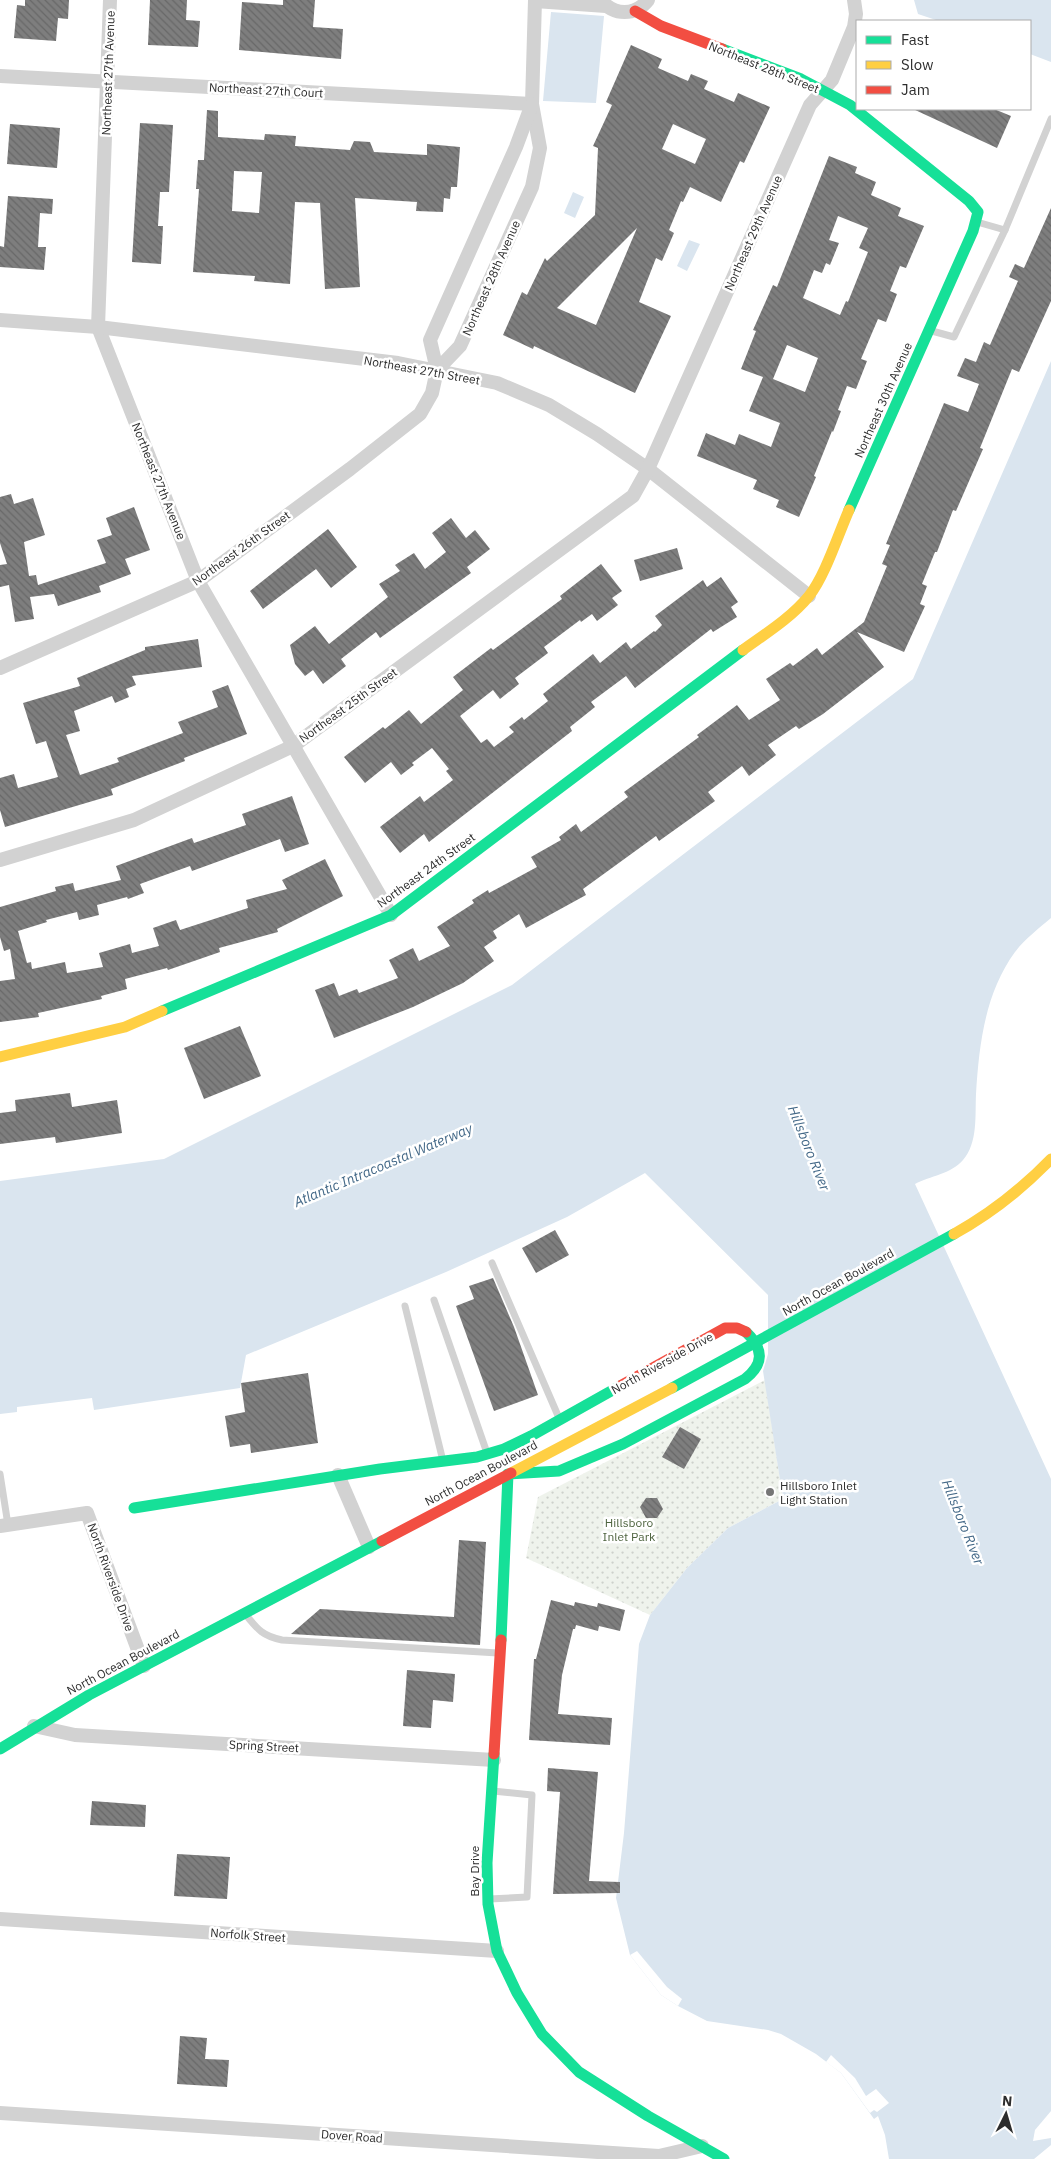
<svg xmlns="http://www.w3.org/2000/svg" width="1051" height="2159" font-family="'IBM Plex Sans',sans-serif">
<defs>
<pattern id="park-dots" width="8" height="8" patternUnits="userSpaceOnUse" patternTransform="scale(1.25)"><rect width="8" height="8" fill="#eff3ec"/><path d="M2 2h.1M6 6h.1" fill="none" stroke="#cdd1cb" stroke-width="1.8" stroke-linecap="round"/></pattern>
<pattern id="building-back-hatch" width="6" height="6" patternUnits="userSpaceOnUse" patternTransform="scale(1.25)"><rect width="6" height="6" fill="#7e7e7e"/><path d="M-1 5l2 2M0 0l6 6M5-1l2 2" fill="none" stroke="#686868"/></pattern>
</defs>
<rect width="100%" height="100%" fill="#fff"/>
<polygon fill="url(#park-dots)" points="765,1380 783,1499 728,1528 687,1568 650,1615 526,1558 538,1497"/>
<g fill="#dae5ef">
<polygon points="914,0 1051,0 1051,62 1030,54 1030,21 939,21 918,14"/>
<polygon points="551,12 604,16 596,103 543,101"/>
<polygon points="573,192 584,197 575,218 564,213"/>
<polygon points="689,240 700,244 687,271 677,266"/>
<path d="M1051 361V918C1039 928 1024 940 1015 952 985 993 979 1045 976 1094 975 1116 978 1143 963 1160 951 1174 930 1176 915 1184L1051 1479V2145L1034 2159H889L885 2135 878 2116 874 2119 841 2073 816 2054 781 2034 768 2030 707 2021 678 2006 661 1995 630 1955 616 1898 624 1833 639 1644 650 1615 687 1568 728 1528 783 1499 763 1371 768 1354V1295L645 1173 567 1217 446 1272 246 1355 240 1388 94 1410 92 1398 17 1407V1412L0 1414V1181L164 1159 512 985 913 679Z"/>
</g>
<g fill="#fff">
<polygon points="637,1951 667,1987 682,1999 678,2006 661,1995 630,1955"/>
<polygon points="831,2055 855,2078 866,2096 876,2089 889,2103 877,2112 874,2110 870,2113 841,2073 826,2062"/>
<polygon points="1051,2111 1051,2138 1033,2141 1035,2130"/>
</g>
<g fill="url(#building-back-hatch)" fill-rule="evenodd">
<polygon points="25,0 69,0 68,19 58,18 56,41 14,38 17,5 25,6"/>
<polygon points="150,0 187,0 186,20 200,21 198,47 148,45"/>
<polygon points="283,0 315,0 313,27 343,29 341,59 239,50 242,2 283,5"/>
<path d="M631 45 662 59 658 68 688 81 691 74 708 81 704 89 734 102 738 93 770 107 744 163 740 161 721 202 690 187 683 202 681 201 669 230 674 233 662 261 656 258 639 302 671 316 635 393 534 346 533 349 503 335 522 292 527 295 545 258 547 261 595 215 598 148 593 146 612 105 606 102ZM673 124 706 139 695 164 662 149ZM637 228 596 325 557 308Z"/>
<polygon points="913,109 994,109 1011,116 997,148"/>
<path d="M207 110 218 111V137L264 140 265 134 296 136 295 146 350 150 354 141 370 142 374 152 427 155V144L460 147 457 187H451L450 199 444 198 443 212 416 211 417 202 355 198 360 287 325 289 320 203 295 202 290 284 254 281 255 276 193 272 199 189H196L198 160H204ZM234 171 262 172 259 213 232 211Z"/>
<polygon points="140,123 173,125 169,192 160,192 158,226 163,226 161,264 132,262"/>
<polygon points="10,124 60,128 57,168 7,164"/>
<path d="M829 156 857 167 855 173 876 182 871 195 901 208 898 216 924 226 906 268 900 266 890 291 897 294 886 322 878 319 872 333 861 359 867 361 856 389 847 386 838 410 841 411 833 432 832 431 814 476 816 477 799 517 776 507 779 500 753 489 757 480 697 456 706 433 735 445 739 434 771 447 780 423 749 411 763 377 741 369 756 331 753 330 773 285 777 287ZM838 216 868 228 859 248 868 252 848 302 846 301 840 315 803 298 814 270 822 273 826 263 830 265 839 243 829 240ZM787 345 818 358 805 392 773 379Z"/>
<polygon points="8,196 53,199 52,214 40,213 38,247 46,247 44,270 0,267 0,246 4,247"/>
<polygon points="1051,208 1051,301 1019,372 1012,369 980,448 983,449 956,511 953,510 937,552 935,552 922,584 927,586 920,604 925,606 904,652 857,632 884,667 823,714 799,729 796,726 768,745 776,755 749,776 742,766 708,792 715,801 659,841 656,836 583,889 586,895 526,928 519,914 493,931 497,938 484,947 494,961 463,983 413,1007 334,1038 315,990 334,983 339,996 357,989 359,993 398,978 389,960 413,948 419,961 450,946 437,927 474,903 472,900 488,890 489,893 537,867 531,857 561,840 559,837 576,824 581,832 628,797 624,792 699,737 697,735 737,705 749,720 780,700 766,679 790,663 793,666 817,648 822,655 864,622 887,566 882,564 890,545 886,544 944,403 968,412 979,384 957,376 965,358 976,362 984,342 990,345 1018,281 1009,277 1015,264 1024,268"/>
<polygon points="11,494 14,504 33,498 45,535 24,542 29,576 36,575 38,585 106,563 97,540 112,535 106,518 134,507 150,550 125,559 131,574 99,586 101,592 58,606 54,594 30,597 34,619 15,622 9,585 0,587 0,565 7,564 0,543 0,497"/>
<polygon points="451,518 466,538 475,530 490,549 467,567 471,573 380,638 376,632 341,659 346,666 323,684 313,670 305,676 295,664 290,645 315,626 329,644 388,597 379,584 400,571 395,565 414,553 425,569 446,552 432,533"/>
<polygon points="328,529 357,567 331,588 316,569 263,609 250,591"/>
<polygon points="677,548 683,569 640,581 634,560"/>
<polygon points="601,564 622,591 612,598 618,605 597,621 592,614 581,622 580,620 544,647 548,653 515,678 519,684 500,699 493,690 460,716 481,743 487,739 494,747 514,732 509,727 522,717 524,720 548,701 543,694 593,654 600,663 626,642 631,649 654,631 655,632 662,625 655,616 703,580 707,587 721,577 738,602 731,607 737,617 713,632 711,629 635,688 626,676 591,702 595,707 570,727 572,731 429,842 424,834 400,853 380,827 420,796 424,802 453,780 446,771 449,769 432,748 412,763 414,765 401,775 391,762 365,783 344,757 383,727 385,729 409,710 421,724 463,690 453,677 491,648 493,650 562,599 560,596"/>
<polygon points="198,639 202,667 132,676 136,685 126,689 129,697 115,703 112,696 74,711 80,731 66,735 80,775 119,762 117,758 183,733 178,722 218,707 212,691 228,685 247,734 184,758 185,761 111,789 113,795 5,827 0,810 0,778 14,774 18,788 58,777 46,741 36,744 23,703 80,686 77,678 145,650 145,647"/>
<polygon points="292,796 309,844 285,852 280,839 192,871 190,866 140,884 144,893 128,899 127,897 97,905 99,915 79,920 77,912 46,920 47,922 18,931 27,963 31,962 32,969 65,962 67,973 103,967 99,953 130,944 132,953 159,946 153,928 176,920 180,930 248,908 246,900 287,889 282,880 325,859 343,896 277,929 278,932 219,948 220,952 168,970 167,968 125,979 127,989 101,996 102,999 38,1013 39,1017 0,1022 0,981 15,979 10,949 4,951 0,937 0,907 56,891 55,887 73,883 75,891 121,880 116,866 192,838 194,843 246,825 242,814"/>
<polygon points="240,1026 261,1076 204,1099 184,1048"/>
<polygon points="70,1093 72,1107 117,1100 122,1133 56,1143 55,1137 0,1144 0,1113 16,1111 15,1100"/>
<polygon points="555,1230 569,1255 536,1273 522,1248"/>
<polygon points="493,1278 514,1327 538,1395 494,1411 456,1306 474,1299 469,1286"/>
<polygon points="308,1373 318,1443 251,1453 250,1444 230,1447 225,1416 245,1412 241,1383"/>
<polygon points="680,1427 701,1439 684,1469 662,1457"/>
<polygon points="646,1498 657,1498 663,1509 657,1518 646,1518 640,1507"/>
<polygon points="459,1540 486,1542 480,1645 291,1634 320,1609 454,1617"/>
<polygon points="551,1600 574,1606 575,1602 597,1607 598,1603 625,1610 620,1631 599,1626 598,1631 576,1625 575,1629 573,1629 562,1675 558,1714 612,1718 610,1745 529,1740 534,1659 536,1659"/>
<polygon points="407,1670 455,1674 453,1702 433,1700 431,1728 403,1726"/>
<polygon points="548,1768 598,1772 589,1881 620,1882 620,1893 553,1894 560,1792 547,1791"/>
<polygon points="92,1801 146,1805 145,1827 90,1825"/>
<polygon points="177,1854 230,1857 227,1899 174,1896"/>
<polygon points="180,2036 207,2038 205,2059 229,2060 227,2087 177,2084"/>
</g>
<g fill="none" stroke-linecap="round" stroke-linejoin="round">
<g stroke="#d2d2d2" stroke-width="7">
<polyline points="1005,230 1051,119"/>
<polyline points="932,331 954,337 1005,230 977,222"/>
<polyline points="492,1263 559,1418"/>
<polyline points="434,1300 487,1453"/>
<polyline points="405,1306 443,1461"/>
<polyline points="0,1474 8,1525"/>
<path d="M246 1615C258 1630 263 1636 282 1640L498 1653"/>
<polyline points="489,1899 527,1897 532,1795 493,1791"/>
</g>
<g stroke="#d2d2d2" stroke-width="14">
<polyline points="110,0 98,327 198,581 391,915"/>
<path d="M601 0C614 16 635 16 648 0"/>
<polyline points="535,1 606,6"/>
<polyline points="0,76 532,104"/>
<polyline points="0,320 98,327 398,363 497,383 549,405 597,434 648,469 809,596"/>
<polyline points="437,370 460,346 532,187 540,148 532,104 535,0"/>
<polyline points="0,668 198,581 350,469 420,414 432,393 437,370 430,340 516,147 532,104"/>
<polyline points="0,860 134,820 293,746 633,496 648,469 810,105 832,80 854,27 856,14 854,0"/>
<polyline points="338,1475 369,1547"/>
<polyline points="0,1526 87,1513 144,1666"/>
<polyline points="34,1726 75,1735 494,1760"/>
<polyline points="0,1919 497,1951"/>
<polyline points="0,2113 659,2156 702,2146"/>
</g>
<g stroke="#16e098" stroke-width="11">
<polyline points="722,49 801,79 850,105 969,201 978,212 973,231 849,510"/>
<polyline points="162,1011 391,915 743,650"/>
<polyline points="672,1388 954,1234"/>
<polyline points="134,1508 380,1469 477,1457 504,1449 531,1436 620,1386"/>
<path d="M501 1640 508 1474 559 1471 623 1444 745 1379C764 1364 764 1349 746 1332"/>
<polyline points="0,1749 89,1695 382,1541"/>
<polyline points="494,1754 487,1863 488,1904 497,1951 517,1993 542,2034 579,2072 648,2116 724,2159"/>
</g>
<g stroke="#ffcf43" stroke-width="11">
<path d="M743 650C765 634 791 618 809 596 825 576 838 535 849 510"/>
<polyline points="0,1057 125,1027 162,1011"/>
<path d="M954 1234C992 1213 1021 1190 1051 1159"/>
<polyline points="511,1473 672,1388"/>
</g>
<g stroke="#f24e42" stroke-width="11">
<polyline points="635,11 661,26 722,49"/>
<polyline points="620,1386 725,1328 737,1328 746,1332"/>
<polyline points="382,1541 511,1473"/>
<polyline points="494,1754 501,1640"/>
</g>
</g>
<circle fill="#767676" stroke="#fff" stroke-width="2" cx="770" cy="1492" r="5"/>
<g text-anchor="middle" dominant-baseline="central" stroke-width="5" stroke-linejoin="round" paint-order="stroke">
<g font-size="12" fill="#2d2d2d" stroke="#fff">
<text transform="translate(764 67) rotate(22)">Northeast 28th Street</text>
<text transform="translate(108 73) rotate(-88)">Northeast 27th Avenue</text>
<text transform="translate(266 90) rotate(3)">Northeast 27th Court</text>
<text transform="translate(753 233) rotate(-66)">Northeast 29th Avenue</text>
<text transform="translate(491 278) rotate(-66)">Northeast 28th Avenue</text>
<text transform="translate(422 370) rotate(10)">Northeast 27th Street</text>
<text transform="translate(883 400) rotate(-66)">Northeast 30th Avenue</text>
<text transform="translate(159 481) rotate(68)">Northeast 27th Avenue</text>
<text transform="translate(241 548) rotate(-36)">Northeast 26th Street</text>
<text transform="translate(348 705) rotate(-36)">Northeast 25th Street</text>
<text transform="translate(426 870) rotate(-36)">Northeast 24th Street</text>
<text transform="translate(838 1282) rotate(-29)">North Ocean Boulevard</text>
<text transform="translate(662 1363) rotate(-29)">North Riverside Drive</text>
<text transform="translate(481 1473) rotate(-28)">North Ocean Boulevard</text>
<text transform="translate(111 1577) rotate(70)">North Riverside Drive</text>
<text transform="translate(123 1662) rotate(-28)">North Ocean Boulevard</text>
<text transform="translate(264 1746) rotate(3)">Spring Street</text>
<text transform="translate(474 1871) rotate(-90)">Bay Drive</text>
<text transform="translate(248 1935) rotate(4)">Norfolk Street</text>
<text transform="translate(352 2136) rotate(4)">Dover Road</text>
</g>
<g font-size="12" fill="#2d2d2d" stroke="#fff" text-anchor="start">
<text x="780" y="1485">Hillsboro Inlet<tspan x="780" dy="14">Light Station</tspan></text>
</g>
<g font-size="12" fill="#4e643f" stroke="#fff">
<text x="629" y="1522">Hillsboro<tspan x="629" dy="14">Inlet Park</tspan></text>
</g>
<g font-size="14" font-style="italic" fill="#436887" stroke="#fff">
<text transform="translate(809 1148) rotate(68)">Hillsboro River</text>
<text transform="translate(383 1165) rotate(-23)">Atlantic Intracoastal Waterway</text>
<text transform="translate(963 1522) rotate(68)">Hillsboro River</text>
</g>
</g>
<rect x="856" y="20" width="175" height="90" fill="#ffffff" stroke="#ababab"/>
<rect x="866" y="36" width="25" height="8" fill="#16e098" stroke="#ababab"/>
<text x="901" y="45" font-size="15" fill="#2d2d2d">Fast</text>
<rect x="866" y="61" width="25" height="8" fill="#ffcf43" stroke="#ababab"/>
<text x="901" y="70" font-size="15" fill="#2d2d2d">Slow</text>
<rect x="866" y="86" width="25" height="8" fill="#f24e42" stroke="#ababab"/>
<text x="901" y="95" font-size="15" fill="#2d2d2d">Jam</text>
<g transform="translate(1006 2114) rotate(5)" stroke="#ffffff" stroke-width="4" paint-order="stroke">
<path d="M0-4L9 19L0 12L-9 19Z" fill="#2d2d2d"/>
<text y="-8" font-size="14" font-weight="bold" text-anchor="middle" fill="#2d2d2d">N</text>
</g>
</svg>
